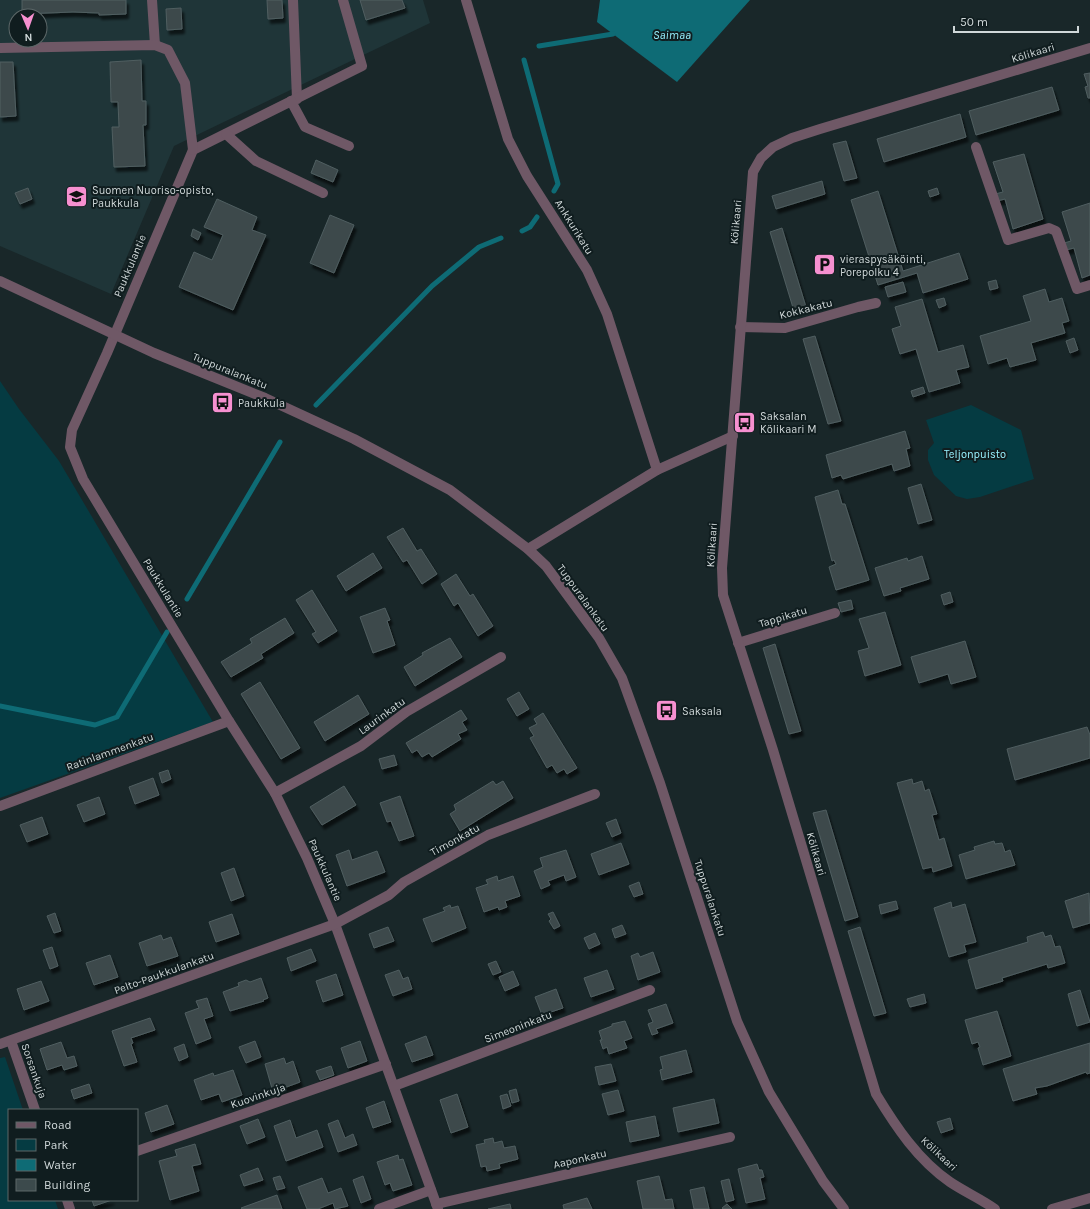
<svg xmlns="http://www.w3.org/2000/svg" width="1090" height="1209" font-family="Karla,sans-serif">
<defs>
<filter id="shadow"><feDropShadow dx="2.5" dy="4.5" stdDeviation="1" flood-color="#0009"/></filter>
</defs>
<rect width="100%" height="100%" fill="#192729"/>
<path fill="#1f3538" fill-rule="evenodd" d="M0 0H423L430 23 174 146 111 294 0 246ZM16 16H40V40H16Z"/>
<g fill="#053b42">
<polygon points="0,381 19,409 59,461 213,722 0,798"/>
<polygon points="971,405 1021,430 1034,479 980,497 967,499 956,496 934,475 928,460 928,450 934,443 926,420"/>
<polygon points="5,1057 23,1110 9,1110 9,1200 55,1200 58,1209 0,1209 0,1058"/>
</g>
<polygon fill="#0e6b75" points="600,0 750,0 677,82 597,22"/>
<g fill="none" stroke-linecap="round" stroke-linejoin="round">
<g stroke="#0e6b75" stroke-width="5">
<polyline points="539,46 613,34"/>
<polyline points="524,60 558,184 554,191"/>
<polyline points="522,231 530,227 537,217"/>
<polyline points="316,405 432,286 479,247 501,238"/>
<polyline points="187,599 280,442"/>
<polyline points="0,706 95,725 117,717 167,632"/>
</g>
</g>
<g fill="#3c4a4c" stroke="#505e60" filter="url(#shadow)">
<polygon points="22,0 126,0 126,14 99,15 99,13 73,12 22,14"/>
<polygon points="267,0 282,0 283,18 268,19"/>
<polygon points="360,0 402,0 405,8 366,20"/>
<polygon points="181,8 182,29 167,30 166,9"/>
<polygon points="141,60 142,101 146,101 146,125 143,125 145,166 114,167 112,127 119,127 118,102 111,102 110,62"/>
<polygon points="0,62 13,62 16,116 0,117"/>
<polygon points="1090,73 1090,98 1088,98 1085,87 1088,86 1084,74"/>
<polygon points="1052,87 1059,110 976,135 969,111"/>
<polygon points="960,114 966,137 884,162 877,139"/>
<polygon points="846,141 857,178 844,181 833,144"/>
<polygon points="1024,154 1043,219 1013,229 1005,199 997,201 995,194 1003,192 993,162"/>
<polygon points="316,160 338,170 333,182 311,173"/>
<polygon points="822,181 825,194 776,209 772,196"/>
<polygon points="28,188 32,199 20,204 15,193"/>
<polygon points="937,188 939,194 930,197 928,191"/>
<polygon points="878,191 903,271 959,253 968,279 923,293 917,273 878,285 851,200"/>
<polygon points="217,199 257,217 252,230 266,235 233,310 179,287 194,252 212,260 223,235 204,227"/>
<polygon points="1090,203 1090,275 1082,278 1074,248 1066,250 1064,243 1071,241 1062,212"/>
<polygon points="330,215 354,225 334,273 310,263"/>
<polygon points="782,228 806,307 794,311 770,232"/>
<polygon points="193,229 201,233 198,240 191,236"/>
<polygon points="996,280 998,288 990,290 988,282"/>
<polygon points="903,282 906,292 888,297 885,287"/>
<polygon points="1045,289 1049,302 1062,298 1069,321 1062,323 1065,333 1031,343 1036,360 1010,367 1007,358 988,364 980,336 1031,321 1023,296"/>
<polygon points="944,298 946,305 939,308 936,300"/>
<polygon points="922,299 938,352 963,345 969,367 956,370 960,383 929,392 916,349 900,354 892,329 901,326 895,307"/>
<polygon points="815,336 841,421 828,424 803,339"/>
<polygon points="1074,338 1078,350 1070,353 1066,341"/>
<polygon points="923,387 925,393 913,397 911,391"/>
<polygon points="905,431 910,448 906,449 910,466 894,471 892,464 843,479 841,475 832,478 826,455"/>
<polygon points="921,484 932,520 918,524 908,488"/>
<polygon points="838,490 842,504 845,504 869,580 836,590 829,567 836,564 834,560 832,561 815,497"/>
<polygon points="403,528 417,551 421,549 437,574 422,584 407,560 403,562 387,537"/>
<polygon points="373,553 382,568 346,591 337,576"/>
<polygon points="922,556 929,579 900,588 901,591 884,596 875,568 907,558 908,561"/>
<polygon points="456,574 470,596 473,594 493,626 478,636 458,603 454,606 441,584"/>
<polygon points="312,590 337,631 318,643 312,634 316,632 296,600"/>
<polygon points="950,592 953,602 944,605 941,595"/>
<polygon points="851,600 853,609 841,612 838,603"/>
<polygon points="385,608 390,620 387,621 395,645 373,653 360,617"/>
<polygon points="885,612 901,665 865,676 858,651 869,648 859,619"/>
<polygon points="285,618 294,633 261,654 263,658 231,677 221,662 252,643 250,639"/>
<polygon points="450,638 462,657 415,686 404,667 423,655 422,653"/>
<polygon points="965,641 976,677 951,684 948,674 919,683 911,657"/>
<polygon points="775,644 801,731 789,734 763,648"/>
<polygon points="260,682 300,748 281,759 241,694"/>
<polygon points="519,692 529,709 517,716 507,699"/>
<polygon points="358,695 369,714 325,741 314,722"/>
<polygon points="461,710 467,719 462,722 467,730 458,734 461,739 432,757 429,753 422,757 417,750 412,753 406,743"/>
<polygon points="543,713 577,768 567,774 564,769 557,773 552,765 547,768 530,738 534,736 529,728 537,724 534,719"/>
<polygon points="1087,727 1090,735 1090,758 1015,780 1007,749"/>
<polygon points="394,755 397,765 382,769 379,759"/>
<polygon points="168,770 171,779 162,783 159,773"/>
<polygon points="153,778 159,795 135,804 129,787"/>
<polygon points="912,779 913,784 922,781 925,791 929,789 937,814 932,815 939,840 944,838 952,866 933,872 932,867 923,869 897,783"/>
<polygon points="493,781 496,785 503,781 513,798 460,831 450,814 456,810 454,805"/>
<polygon points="344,786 356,805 322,825 310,807"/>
<polygon points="400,796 414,836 399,841 391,821 387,822 380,803"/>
<polygon points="99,797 105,814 84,822 77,805"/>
<polygon points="826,810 858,917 845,921 813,813"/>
<polygon points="42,817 48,834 27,842 20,825"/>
<polygon points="616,819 621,833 612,837 606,823"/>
<polygon points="994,841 995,844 1002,843 1005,852 1010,850 1015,865 966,879 959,855 975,850 974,847"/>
<polygon points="621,843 629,864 599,875 591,854"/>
<polygon points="349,850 352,860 377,851 385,872 347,886 336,855"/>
<polygon points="566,850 576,877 566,881 564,875 548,881 550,885 541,889 534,871 543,867 540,858"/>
<polygon points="234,868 244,896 231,901 221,873"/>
<polygon points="497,876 498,881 513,876 520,896 505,901 507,907 499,910 498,907 484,912 476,888 488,884 486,880"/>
<polygon points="639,882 643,894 634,897 629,886"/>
<polygon points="1089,893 1090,923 1073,928 1065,901"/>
<polygon points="896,901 898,909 881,914 879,905"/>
<polygon points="951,902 952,908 965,904 976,942 964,945 966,952 949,957 934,908"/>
<polygon points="450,905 451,908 458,906 466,928 432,942 423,919 445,911 443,908"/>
<polygon points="553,912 560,926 554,929 549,921 551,919 548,914"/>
<polygon points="55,913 61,931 54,933 47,916"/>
<polygon points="232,914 239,934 216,942 209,922"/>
<polygon points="622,925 626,934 615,938 612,929"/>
<polygon points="388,927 394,941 374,948 369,934"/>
<polygon points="860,927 886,1013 874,1016 848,931"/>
<polygon points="1043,932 1045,937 1051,935 1055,947 1060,946 1065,963 1048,968 1047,964 1002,978 1003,981 976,989 968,960 1028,942 1027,937"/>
<polygon points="595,933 600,944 589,949 584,938"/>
<polygon points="161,935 163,940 171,937 178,956 147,966 139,943"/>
<polygon points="52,947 58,966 50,969 43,950"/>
<polygon points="311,949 316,961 291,971 287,958"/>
<polygon points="653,952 660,972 638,980 631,956 638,953 640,957"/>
<polygon points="110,955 118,977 94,985 86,963"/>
<polygon points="496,961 501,972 493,975 488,964"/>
<polygon points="399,970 403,979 408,977 412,989 393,996 385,975"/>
<polygon points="607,970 614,989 591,997 584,978"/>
<polygon points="513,971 519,985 505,991 499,977"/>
<polygon points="336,974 343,995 323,1002 316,981"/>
<polygon points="261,978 268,998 263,1000 264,1001 230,1011 223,992 239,986 238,983 246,980 250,982"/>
<polygon points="41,981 49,1001 24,1010 17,989"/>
<polygon points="556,989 563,1008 542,1015 535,997"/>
<polygon points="1080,990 1090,1022 1077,1026 1068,994"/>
<polygon points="924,994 926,1003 910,1007 907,999"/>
<polygon points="207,998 213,1016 204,1019 211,1038 196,1044 185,1013 199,1008 196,1001"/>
<polygon points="666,1004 673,1023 656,1029 658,1033 652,1035 648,1024 653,1022 648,1010"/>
<polygon points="997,1011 1011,1056 983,1065 978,1048 980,1047 978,1042 972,1044 965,1020"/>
<polygon points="150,1018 155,1030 131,1038 133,1043 131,1044 137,1062 124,1066 112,1031"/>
<polygon points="625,1021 632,1038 624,1041 627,1048 609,1054 607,1047 603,1049 600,1040 602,1040 599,1031 612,1026 612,1024"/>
<polygon points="426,1036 433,1055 412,1062 405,1044"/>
<polygon points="255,1041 261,1057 246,1063 239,1047"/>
<polygon points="360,1041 367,1061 348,1068 341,1048"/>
<polygon points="61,1042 67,1058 74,1056 77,1066 64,1070 62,1065 47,1070 40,1049"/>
<polygon points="1090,1043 1090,1073 1087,1074 1086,1072 1047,1086 1035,1088 1037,1094 1013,1101 1003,1069"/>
<polygon points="184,1044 188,1057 179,1061 174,1048"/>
<polygon points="686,1050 692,1072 662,1080 660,1070 663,1069 660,1057"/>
<polygon points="284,1058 286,1064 293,1061 300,1082 273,1092 265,1064"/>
<polygon points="611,1064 616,1081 599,1085 595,1067"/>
<polygon points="331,1066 334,1075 320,1080 316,1071"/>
<polygon points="233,1070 242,1095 222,1102 219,1094 201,1100 194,1080 213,1073 214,1076"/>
<polygon points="89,1084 92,1093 74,1099 71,1090"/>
<polygon points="516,1089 519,1101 512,1103 509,1091"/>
<polygon points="618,1090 624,1111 608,1115 602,1094"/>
<polygon points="457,1094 468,1127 451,1133 440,1100"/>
<polygon points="507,1094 511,1106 503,1109 500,1096"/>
<polygon points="714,1099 719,1123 678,1132 673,1108"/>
<polygon points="384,1101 391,1122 373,1128 366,1108"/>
<polygon points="167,1105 174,1124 151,1132 145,1113"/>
<polygon points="655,1116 659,1136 630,1142 626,1122"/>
<polygon points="950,1118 953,1129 941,1133 937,1122"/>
<polygon points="258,1119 265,1137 247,1144 240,1126"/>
<polygon points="290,1120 296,1138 317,1130 323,1147 286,1161 274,1126"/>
<polygon points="338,1120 345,1138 353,1134 357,1145 338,1152 328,1124"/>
<polygon points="493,1138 494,1143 502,1141 504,1148 515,1146 518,1159 499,1164 500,1168 487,1171 486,1166 481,1167 476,1145 485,1143 484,1140"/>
<polygon points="195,1144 201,1164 192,1166 199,1191 170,1200 159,1161 177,1156 175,1150"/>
<polygon points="398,1155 399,1160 403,1159 412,1185 393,1191 390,1183 385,1185 377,1162"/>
<polygon points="757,1164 759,1170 762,1170 764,1177 760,1178 765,1199 746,1203 738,1169"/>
<polygon points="258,1168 263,1180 244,1186 240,1175"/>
<polygon points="280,1176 285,1188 277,1190 273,1178"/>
<polygon points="363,1176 371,1199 361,1203 353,1180"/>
<polygon points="659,1176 665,1200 672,1199 674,1209 643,1209 637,1181"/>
<polygon points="322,1178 328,1193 341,1188 348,1206 335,1209 333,1203 318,1209 307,1209 298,1187"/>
<polygon points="729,1179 734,1200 726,1202 721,1181"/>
<polygon points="704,1187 709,1209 694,1209 690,1190"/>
<polygon points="277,1195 282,1209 242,1209 241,1208"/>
<polygon points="587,1198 592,1209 564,1209 563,1205"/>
<polygon points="92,1200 112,1200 94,1206"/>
<polygon points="510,1204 511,1209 488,1209"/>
<polygon points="727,1204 732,1209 723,1209 722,1208"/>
</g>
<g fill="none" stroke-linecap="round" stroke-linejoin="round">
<g stroke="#6f5866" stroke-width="10">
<polyline points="152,0 155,45"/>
<polyline points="293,0 297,99"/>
<polyline points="343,0 362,66 193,150 107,353 72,430 70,447 83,479 229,721 275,793 307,858 335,924 438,1209"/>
<polyline points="466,0 508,139 527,176 587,270 607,314 657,470"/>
<polyline points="0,48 155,45 168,50 185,83 193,150"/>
<polyline points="291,101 305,127 349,146"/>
<polyline points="226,134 256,161 323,193"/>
<polyline points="976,147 1008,240 1049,228 1056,231 1077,289 1090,285"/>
<polyline points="0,281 154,353 265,398 354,439 450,490 528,549 546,566 599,638 622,678 660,783 737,1021 769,1092 823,1181 844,1209"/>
<polyline points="740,327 785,328 858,307 876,303"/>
<polyline points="528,549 657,470 733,436"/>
<polyline points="738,643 835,613"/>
<polyline points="275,793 361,746 406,712 501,657"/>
<polyline points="0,806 229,721"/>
<polyline points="11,1041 35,1110"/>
<polyline points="0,1044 335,924 389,895 404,882 488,835 595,794"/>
<polyline points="394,1086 650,990"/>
<polyline points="137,1151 386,1064"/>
<polyline points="67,1200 70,1209"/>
<polyline points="436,1204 730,1137"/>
<polyline points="379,1209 431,1190"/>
<path d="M995 1209C981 1199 965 1192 950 1182 918 1160 896 1127 876 1094L773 750 723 595 722 568 753 172 761 158 773 147 792 138 820 129 1090 48"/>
<polyline points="1052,1209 1090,1198"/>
</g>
</g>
<defs>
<symbol id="school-square" viewBox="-11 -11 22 22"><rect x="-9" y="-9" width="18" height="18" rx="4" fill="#f690d0" stroke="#101d1f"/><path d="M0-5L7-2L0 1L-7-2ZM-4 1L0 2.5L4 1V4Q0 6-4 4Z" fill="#111"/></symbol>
<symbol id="parking-square" viewBox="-11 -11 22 22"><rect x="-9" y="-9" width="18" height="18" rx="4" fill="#f690d0" stroke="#101d1f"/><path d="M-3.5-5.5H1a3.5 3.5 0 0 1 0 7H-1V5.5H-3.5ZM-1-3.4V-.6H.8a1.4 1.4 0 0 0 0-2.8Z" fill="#111"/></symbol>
<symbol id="bus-square" viewBox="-11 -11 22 22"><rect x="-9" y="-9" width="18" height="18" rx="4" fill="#f690d0" stroke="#101d1f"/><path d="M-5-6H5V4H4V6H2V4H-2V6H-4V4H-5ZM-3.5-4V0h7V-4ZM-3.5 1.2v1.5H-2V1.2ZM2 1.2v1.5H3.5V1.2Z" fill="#111"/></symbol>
</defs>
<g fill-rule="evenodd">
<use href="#school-square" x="64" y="184" width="25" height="25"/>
<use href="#parking-square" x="812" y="252" width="25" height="25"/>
<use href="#bus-square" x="210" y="390" width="25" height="25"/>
<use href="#bus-square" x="732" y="410" width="25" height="25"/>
<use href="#bus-square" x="654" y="698" width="25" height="25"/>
</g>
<g text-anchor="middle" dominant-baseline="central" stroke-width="4" stroke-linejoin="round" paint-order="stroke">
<g font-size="11" fill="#d0d8d9" stroke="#101d1f">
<text transform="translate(1033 53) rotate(-17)">Kölikaari</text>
<text transform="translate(736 222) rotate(-85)">Kölikaari</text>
<text transform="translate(574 227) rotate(58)">Ankkurikatu</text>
<text transform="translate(130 266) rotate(-67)">Paukkulantie</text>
<text transform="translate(806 309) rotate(-14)">Kokkakatu</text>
<text transform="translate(230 371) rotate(22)">Tuppuralankatu</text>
<text transform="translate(712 545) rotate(-86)">Kölikaari</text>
<text transform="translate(163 588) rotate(59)">Paukkulantie</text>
<text transform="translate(583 598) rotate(54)">Tuppuralankatu</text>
<text transform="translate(783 617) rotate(-17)">Tappikatu</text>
<text transform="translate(382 716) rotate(-36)">Laurinkatu</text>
<text transform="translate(110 752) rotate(-20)">Ratinlammenkatu</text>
<text transform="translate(455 840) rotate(-29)">Timonkatu</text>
<text transform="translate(816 854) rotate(74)">Kölikaari</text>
<text transform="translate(325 870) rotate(66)">Paukkulantie</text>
<text transform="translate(710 898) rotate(72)">Tuppuralankatu</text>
<text transform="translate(164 973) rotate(-20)">Pelto-Paukkulankatu</text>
<text transform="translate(518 1027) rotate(-21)">Simeoninkatu</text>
<text transform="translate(34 1071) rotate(71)">Sorsankuja</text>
<text transform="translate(258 1096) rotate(-19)">Kuovinkuja</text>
<text transform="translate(939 1154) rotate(43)">Kölikaari</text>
<text transform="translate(580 1159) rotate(-13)">Aaponkatu</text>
</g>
<g font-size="11" fill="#d0d8d9" stroke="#101d1f" text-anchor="start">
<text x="92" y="190">Suomen Nuoriso-opisto,<tspan x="92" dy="13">Paukkula</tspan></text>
<text x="840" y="259">vieraspysäköinti,<tspan x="840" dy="13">Porepolku 4</tspan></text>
<text x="238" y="403">Paukkula</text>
<text x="760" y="416">Saksalan<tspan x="760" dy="13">Kölikaari M</tspan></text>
<text x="682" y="711">Saksala</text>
</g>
<g font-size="11" fill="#98f2ff" stroke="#101d1f">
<text x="975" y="454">Teljonpuisto</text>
</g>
<g font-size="12" font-style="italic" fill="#94edfa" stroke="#101d1f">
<text x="672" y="35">Saimaa</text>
</g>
</g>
<rect x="8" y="1109" width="130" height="92" fill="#101d1f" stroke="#5d6869"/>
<rect x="16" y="1122" width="20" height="6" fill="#6f5866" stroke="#5d6869"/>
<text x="44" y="1129" font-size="12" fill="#d0d8d9">Road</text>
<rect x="16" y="1139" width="20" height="12" fill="#053b42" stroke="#5d6869"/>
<text x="44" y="1149" font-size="12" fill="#d0d8d9">Park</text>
<rect x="16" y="1159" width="20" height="12" fill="#0e6b75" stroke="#5d6869"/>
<text x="44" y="1169" font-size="12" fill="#d0d8d9">Water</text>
<rect x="16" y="1179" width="20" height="12" fill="#3c4a4c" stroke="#5d6869"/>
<text x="44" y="1189" font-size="12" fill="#d0d8d9">Building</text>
<g transform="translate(28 28) rotate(178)"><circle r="19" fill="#101d1f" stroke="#5d6869"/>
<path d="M0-3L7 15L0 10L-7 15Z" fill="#f690d0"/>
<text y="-6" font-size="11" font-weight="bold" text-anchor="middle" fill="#d0d8d9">N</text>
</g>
<path d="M954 26v6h124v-6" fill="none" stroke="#d0d8d9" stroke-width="2"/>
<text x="960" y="26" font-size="12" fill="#d0d8d9" stroke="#101d1f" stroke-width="3" paint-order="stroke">50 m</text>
</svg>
